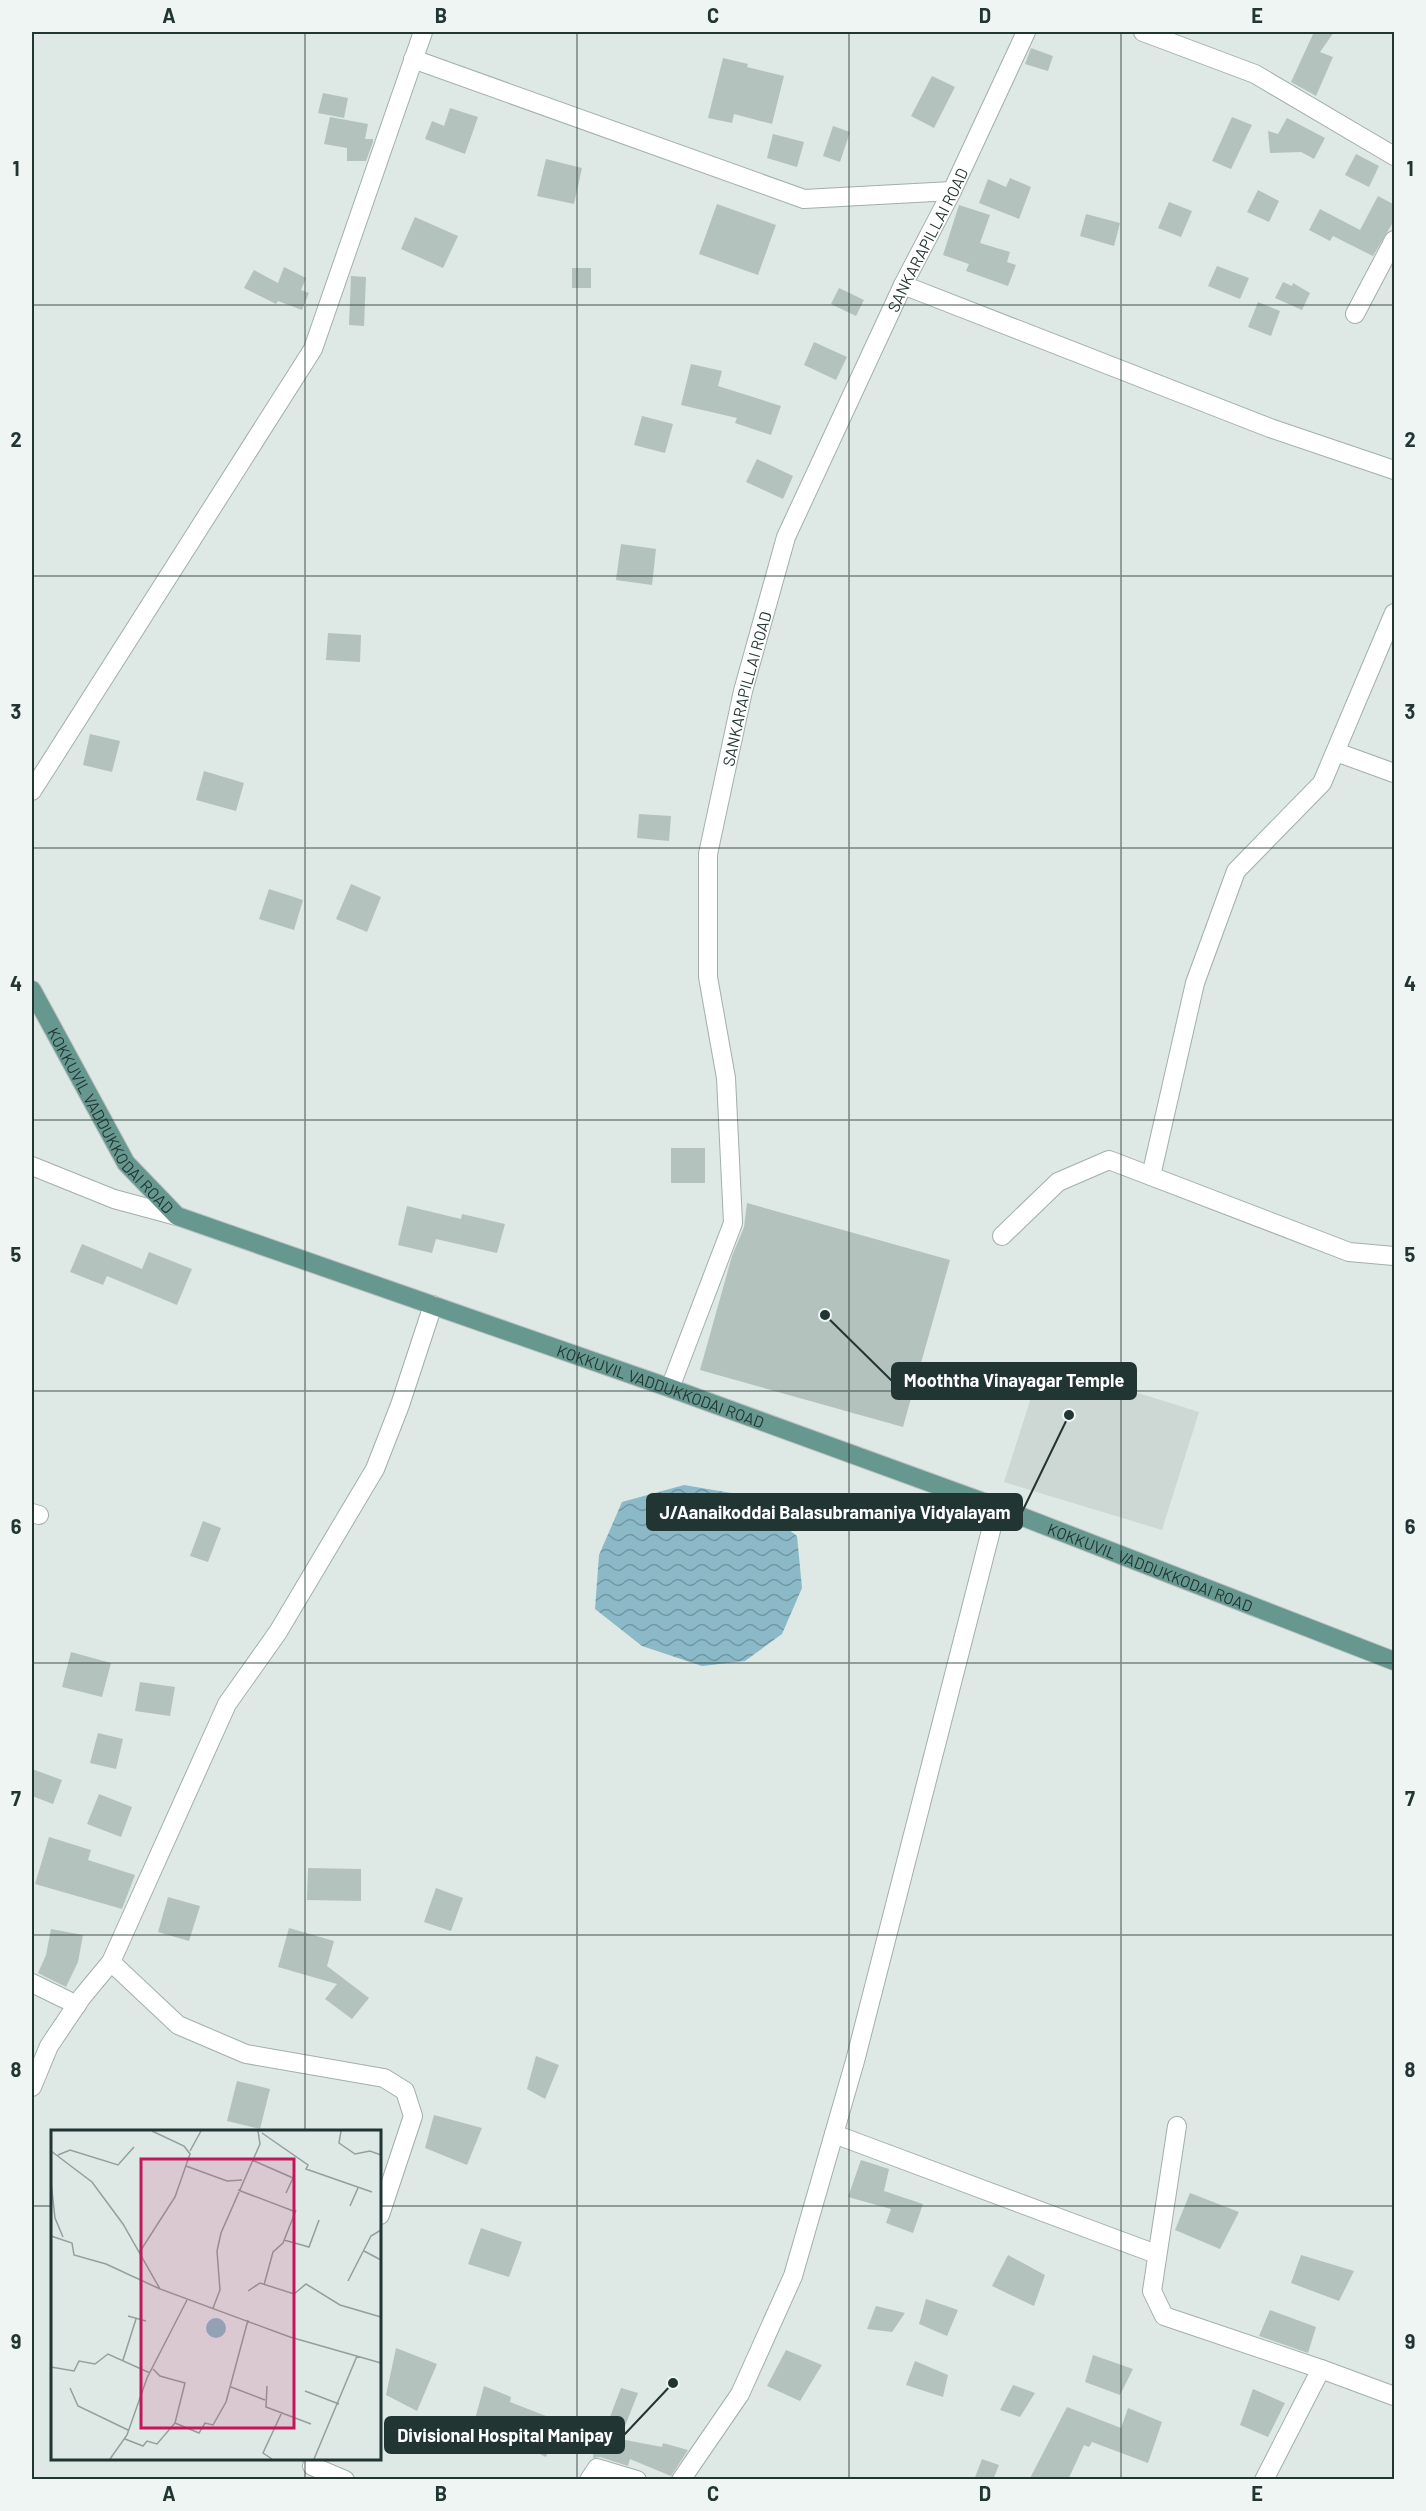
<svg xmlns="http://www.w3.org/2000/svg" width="1426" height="2511" font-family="Barlow,sans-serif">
<defs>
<pattern id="water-waves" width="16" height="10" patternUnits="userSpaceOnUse" patternTransform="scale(1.5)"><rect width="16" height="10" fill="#8bb9c7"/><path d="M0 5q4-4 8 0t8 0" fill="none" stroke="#7197a2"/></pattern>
</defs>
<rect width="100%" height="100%" fill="#dee8e4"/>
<polygon fill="#cdd7d3" points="1042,1363 1199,1412 1162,1530 1004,1482"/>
<polygon fill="url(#water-waves)" points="684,1485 743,1495 797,1536 802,1588 782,1634 745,1661 702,1666 642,1646 595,1609 599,1555 622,1502"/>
<g fill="#b4c2bd">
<polygon points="1314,32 1334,32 1320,52 1333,57 1316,96 1291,82"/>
<polygon points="1031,48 1053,56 1048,71 1025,64"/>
<polygon points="723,58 748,64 747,67 784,76 772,124 734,114 732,123 708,118"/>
<polygon points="932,76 955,87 934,128 911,116"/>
<polygon points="323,93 348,98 344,118 318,113"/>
<polygon points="450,108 478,117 465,154 425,139 432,121 444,126"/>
<polygon points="330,117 368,124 365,139 373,139 373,142 366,161 347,161 347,148 324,144"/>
<polygon points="1232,117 1252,125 1231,169 1212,161"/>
<polygon points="1287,118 1325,138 1314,159 1301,152 1270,153 1268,131 1278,134"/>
<polygon points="833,126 850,132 840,162 823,156"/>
<polygon points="773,134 804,142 797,167 767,158"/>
<polygon points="1356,154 1379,166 1369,187 1345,175"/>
<polygon points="546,159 582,168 574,204 537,196"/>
<polygon points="1010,178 1031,187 1019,219 979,203 988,179 1006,187"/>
<polygon points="1258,190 1279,201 1269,222 1247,212"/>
<polygon points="1378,196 1395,205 1395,219 1373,256 1333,236 1330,241 1309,230 1320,209 1360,230"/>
<polygon points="1169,202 1192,211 1181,237 1158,228"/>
<polygon points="717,204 776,225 758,275 699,254"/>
<polygon points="959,205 990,215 980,243 1010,252 1007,262 1016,265 1008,286 966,271 969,264 943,255"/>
<polygon points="1086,214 1120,223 1114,246 1080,236"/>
<polygon points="415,217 458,236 443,268 401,249"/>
<polygon points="1217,266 1249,278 1240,299 1208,286"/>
<polygon points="284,267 306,278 301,290 309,293 302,310 278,301 276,304 244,288 254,270 278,283"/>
<rect x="572" y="268" width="19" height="20"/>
<polygon points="351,276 366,277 364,326 349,325"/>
<polygon points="1283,282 1292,286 1293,283 1310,293 1302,310 1275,298"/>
<polygon points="839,288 864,300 856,316 831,304"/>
<polygon points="1258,302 1280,311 1271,336 1248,327"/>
<polygon points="814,342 847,357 836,380 804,365"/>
<polygon points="691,364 722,371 718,386 781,406 771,435 735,423 737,418 681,405"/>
<polygon points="642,416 673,424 665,453 634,445"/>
<polygon points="757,459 793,476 783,499 746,482"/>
<polygon points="621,544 656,549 652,585 616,580"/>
<polygon points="328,633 361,635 360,662 326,660"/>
<polygon points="90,734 120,741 112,772 83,765"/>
<polygon points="204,771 244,783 236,811 196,800"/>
<polygon points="639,814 671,816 669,841 637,838"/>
<polygon points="351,884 381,897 367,932 336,919"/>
<polygon points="269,889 303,900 294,930 259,919"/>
<rect x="671" y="1148" width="34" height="35"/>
<polygon points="747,1203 950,1260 903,1427 700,1370 732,1256 744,1227"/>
<polygon points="407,1206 461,1219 462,1214 505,1224 497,1253 436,1239 432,1253 398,1245"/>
<polygon points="82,1244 142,1269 149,1252 192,1269 177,1305 107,1276 103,1285 70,1272"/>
<polygon points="203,1521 221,1528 208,1562 190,1556"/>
<polygon points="71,1652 111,1663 102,1697 62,1687"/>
<polygon points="140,1682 175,1687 170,1716 135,1711"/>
<polygon points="98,1733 123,1739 116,1769 90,1763"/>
<polygon points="32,1769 62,1780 53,1804 32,1796"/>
<polygon points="99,1794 132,1807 121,1837 87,1824"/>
<polygon points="49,1837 91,1850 88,1860 135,1875 122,1909 35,1884"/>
<polygon points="308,1868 361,1869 361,1901 307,1900"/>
<polygon points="436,1888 463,1898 451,1931 424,1922"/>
<polygon points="168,1897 200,1906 189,1941 158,1932"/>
<polygon points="289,1928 334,1941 327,1966 369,1998 352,2019 325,1999 337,1984 278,1967"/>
<polygon points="51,1929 83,1935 78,1962 66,1987 38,1973 46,1955"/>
<polygon points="536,2056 559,2065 545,2099 527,2089"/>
<polygon points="237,2081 270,2089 260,2129 227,2121"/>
<polygon points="434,2115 482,2128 467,2165 425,2148"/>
<polygon points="861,2160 889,2169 884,2191 923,2204 913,2233 886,2223 891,2209 848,2197"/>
<polygon points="1190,2193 1239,2212 1220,2249 1175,2230"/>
<polygon points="481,2228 522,2242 509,2277 468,2264"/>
<polygon points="1008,2255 1045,2275 1034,2306 992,2286"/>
<polygon points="1301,2255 1354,2271 1339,2301 1291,2283"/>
<polygon points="926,2299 958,2310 947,2336 919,2324"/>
<polygon points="876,2306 905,2313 892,2332 867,2329"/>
<polygon points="1270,2310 1316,2327 1308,2353 1259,2336"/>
<polygon points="396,2348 437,2364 417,2411 386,2395"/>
<polygon points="786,2350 822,2365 800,2401 767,2386"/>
<polygon points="1093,2355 1133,2369 1120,2395 1085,2382"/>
<polygon points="915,2361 948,2375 943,2397 906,2385"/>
<polygon points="1013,2385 1035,2393 1020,2417 1000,2410"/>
<polygon points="484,2386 511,2397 510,2402 559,2421 546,2457 517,2443 518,2437 475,2419"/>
<polygon points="621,2388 638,2393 620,2439 662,2447 663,2443 688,2450 671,2476 630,2459 628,2466 600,2457 593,2458 595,2434 603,2435"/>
<polygon points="1253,2389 1285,2403 1268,2437 1240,2425"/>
<polygon points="1067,2407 1121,2428 1128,2408 1162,2422 1148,2463 1092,2442 1089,2447 1084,2445 1068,2480 1029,2480"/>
<polygon points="982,2459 999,2465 993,2480 974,2480"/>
</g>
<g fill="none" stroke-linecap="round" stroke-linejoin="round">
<defs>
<g id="minor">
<polyline points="1143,32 1255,74 1394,156"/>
<polyline points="413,59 804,199 952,191"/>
<polyline points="903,285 1270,428 1394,470"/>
<polyline points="1355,314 1394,240"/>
<polyline points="1336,752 1394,773"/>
<polyline points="32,791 313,349 423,32"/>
<polyline points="32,1166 114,1199 177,1216"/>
<polyline points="1151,1176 1195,983 1236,871 1322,783 1394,613"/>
<polyline points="1002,1236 1058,1182 1109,1160 1349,1252 1394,1256"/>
<path id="s1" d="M670 1388 733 1223 726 1078 708 977V854L743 691 786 537 903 285 952 191 1026 32"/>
<polyline points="32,1513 39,1515"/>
<polyline points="111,1962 178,2025 246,2054 384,2078 405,2091 413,2116 380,2215"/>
<polyline points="32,1983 77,2005"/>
<polyline points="32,2087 49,2046 82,1997 111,1962 227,1704 278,1632 375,1469 400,1405 433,1305"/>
<polyline points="1177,2126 1152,2291 1164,2316 1321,2369 1394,2396"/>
<polyline points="834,2134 1156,2254"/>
<polyline points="312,2466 345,2480"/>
<polyline points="589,2480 597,2468 637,2480"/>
<polyline points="681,2480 740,2394 793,2276 855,2061 997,1507"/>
<polyline points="1264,2480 1321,2369"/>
</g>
<g id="major">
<path id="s2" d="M32 990 126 1163 177 1216 670 1388 997 1507 1394 1661"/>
</g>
</defs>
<use href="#minor" stroke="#a2afab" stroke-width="20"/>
<use href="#major" stroke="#bcc2c2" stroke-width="20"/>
<use href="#minor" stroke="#fff" stroke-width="18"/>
<use href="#major" stroke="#679890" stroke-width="18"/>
</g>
<path fill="none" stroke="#213532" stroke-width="1.5" stroke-opacity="0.55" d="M305 32V2132M577 32V2480M849 32V2480M1121 32V2480M32 305H1394M32 576H1394M32 848H1394M32 1120H1394M32 1391H1394M32 1663H1394M32 1935H1394M32 2206H52M380 2206H1394M305 2458V2480"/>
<g text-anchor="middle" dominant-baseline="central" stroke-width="4.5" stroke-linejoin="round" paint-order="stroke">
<g font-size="16" fill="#213532" stroke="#eef5f2">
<text stroke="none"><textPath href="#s1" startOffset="1203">SANKARAPILLAI ROAD</textPath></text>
<text stroke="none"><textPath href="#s1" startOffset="717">SANKARAPILLAI ROAD</textPath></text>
<text stroke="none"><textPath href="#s2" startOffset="153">KOKKUVIL VADDUKKODAI ROAD</textPath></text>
<text stroke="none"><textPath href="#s2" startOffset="783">KOKKUVIL VADDUKKODAI ROAD</textPath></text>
<text stroke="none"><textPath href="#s2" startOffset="1305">KOKKUVIL VADDUKKODAI ROAD</textPath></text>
</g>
</g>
<g transform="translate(51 2130)">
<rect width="330" height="330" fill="#dee8e4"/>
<path d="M155 198a10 10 0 1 1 20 0a10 10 0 1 1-20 0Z" fill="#8bb9c7"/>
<path fill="none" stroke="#92a09d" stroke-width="1.5" d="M290 1 288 13 304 24 319 21 330 25M211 3 257 35 255 39 321 62M0 21 41 52 72 94 109 159 239 207 330 233M139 21 150 1M7 25 19 20 67 35 83 17M201 30 242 48 235 63M135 36 176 51 191 50M0 52 4 88 12 107M187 60 245 82M299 76 307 58M0 106 21 113 23 125 55 134 109 159M233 110 258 117 268 90M313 121 330 130M88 123 124 67 139 24 133 16 101 1M297 151 320 106 330 100M213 155 222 122 232 113 245 80M197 161 209 153 243 164 255 154 289 175 330 187M162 178 169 160 166 121 170 103 209 14 207 1M77 186 95 191M72 230 85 189M0 237 23 241 28 231 44 234 57 224 99 243M216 256 215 277 260 294M180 257 214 270M19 258 27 276 77 300M254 261 288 274M124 293 148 303 154 293 162 295 175 272 197 190M74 309 92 316 96 311 106 314 124 293 134 253 109 246 102 239M59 329 76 305 96 248 136 170M221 329 212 323 231 282M263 329 306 226"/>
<path fill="#c2185b" fill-opacity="0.15" stroke="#c2185b" stroke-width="3" d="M90 29H243V298H90Z"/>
<rect width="330" height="330" fill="none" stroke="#213532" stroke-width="3"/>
</g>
<path fill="none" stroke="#213532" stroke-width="2" d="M825 1315L892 1381M1069 1415L1022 1512M673 2383L624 2435"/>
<g fill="#213532" stroke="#eef5f2" stroke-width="2">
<circle cx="825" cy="1315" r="6"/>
<circle cx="1069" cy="1415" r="6"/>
<circle cx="673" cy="2383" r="6"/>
</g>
<g fill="#213532" stroke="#213532" stroke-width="2">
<rect x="892" y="1363" width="244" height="36" rx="6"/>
<rect x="647" y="1494" width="375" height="36" rx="6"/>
<rect x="385" y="2417" width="239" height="36" rx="6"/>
</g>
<g font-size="18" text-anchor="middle" font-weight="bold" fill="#fff">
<text x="1014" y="1387">Mooththa Vinayagar Temple</text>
<text x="835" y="1519">J/Aanaikoddai Balasubramaniya Vidyalayam</text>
<text x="505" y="2442">Divisional Hospital Manipay</text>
</g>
<rect width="1426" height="2511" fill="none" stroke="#eef5f2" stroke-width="66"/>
<rect x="33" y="33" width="1360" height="2445" fill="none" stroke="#213532" stroke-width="2"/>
<g font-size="20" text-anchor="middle" font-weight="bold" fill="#213532">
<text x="169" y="23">A</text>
<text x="441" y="23">B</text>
<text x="713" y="23">C</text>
<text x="985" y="23">D</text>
<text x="1257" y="23">E</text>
<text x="16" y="176">1</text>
<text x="1410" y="176">1</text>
<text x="16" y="447">2</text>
<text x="1410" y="447">2</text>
<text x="16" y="719">3</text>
<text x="1410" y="719">3</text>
<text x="16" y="991">4</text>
<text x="1410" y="991">4</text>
<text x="16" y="1262">5</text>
<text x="1410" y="1262">5</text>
<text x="16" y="1534">6</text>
<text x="1410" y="1534">6</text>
<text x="16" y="1806">7</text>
<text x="1410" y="1806">7</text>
<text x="16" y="2077">8</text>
<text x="1410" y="2077">8</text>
<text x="16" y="2349">9</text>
<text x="1410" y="2349">9</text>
<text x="169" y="2501">A</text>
<text x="441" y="2501">B</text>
<text x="713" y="2501">C</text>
<text x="985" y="2501">D</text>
<text x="1257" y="2501">E</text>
</g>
</svg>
